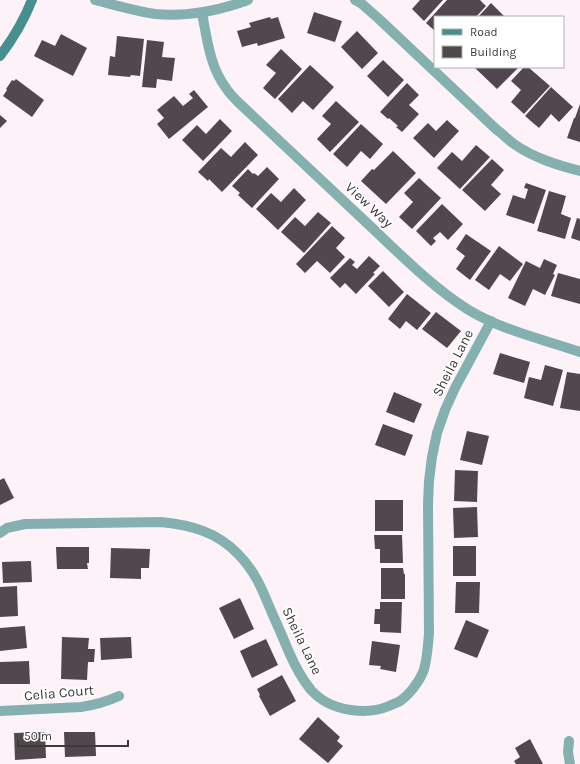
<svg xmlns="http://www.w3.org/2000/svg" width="580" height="764" font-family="Karla,sans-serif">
<rect width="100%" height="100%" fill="#fef2f9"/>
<g fill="#51484d">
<polygon points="420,0 443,0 424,21 412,9"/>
<polygon points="447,0 480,0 486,6 476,17 435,17 435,31 426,23"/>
<polygon points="491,3 505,17 478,17"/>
<polygon points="314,12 342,21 335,42 307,33"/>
<polygon points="270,17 271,19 278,17 285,38 258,46 257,43 242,47 237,31 251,27 249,23"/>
<polygon points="357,31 378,53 362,69 341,47"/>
<polygon points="61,34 87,48 73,76 34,56 42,40 55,46"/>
<polygon points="117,36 144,39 140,76 131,75 130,77 108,75 110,56 115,57"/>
<polygon points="147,40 164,42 162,57 175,58 172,81 157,79 156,88 142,87"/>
<polygon points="281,49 302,69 275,99 263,88 276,73 266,65"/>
<polygon points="383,60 404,80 388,97 367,76"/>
<polygon points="310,65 334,87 313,110 303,101 292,113 278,99"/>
<polygon points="474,67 519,67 497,89"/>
<polygon points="524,67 528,67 550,86 524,114 511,102 521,90 511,81"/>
<polygon points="16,79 44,100 32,117 3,96 7,90 6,89 12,80 14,81"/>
<polygon points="407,83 419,95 409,105 419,114 402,132 396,127 398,126 389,118 388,119 380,112"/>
<polygon points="551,87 573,107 559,122 551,114 539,128 525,116"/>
<polygon points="194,90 208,107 169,139 157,124 164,118 157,110 174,96 183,106 193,98 189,94"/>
<polygon points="336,101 359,122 330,152 317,139 331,124 322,116"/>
<polygon points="580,104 580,142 567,138 574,118 575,118"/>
<polygon points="0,115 7,121 0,128"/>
<polygon points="220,119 232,131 203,161 182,140 197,125 206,134"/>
<polygon points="447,120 459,131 434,158 413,138 428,123 436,131"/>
<polygon points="361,124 383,144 370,159 361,151 347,167 333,154"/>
<polygon points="245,142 258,155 222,192 209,179 208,181 198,172 221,148 231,157"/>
<polygon points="476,145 490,157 460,189 437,168 452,152 462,161"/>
<polygon points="393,151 416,173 386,204 361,181 372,169 374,170"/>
<polygon points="492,159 504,170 491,185 501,194 485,211 462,190"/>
<polygon points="267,167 279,179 252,208 238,195 240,193 232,186 248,169 253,174 254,173 258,176"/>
<polygon points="419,178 441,198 412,229 399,217 413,202 404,193"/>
<polygon points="526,183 546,190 534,224 506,215 513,195 525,199 528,189 524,188"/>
<polygon points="294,188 306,200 278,230 256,209 271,193 281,202"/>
<polygon points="549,191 566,196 561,214 571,218 565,239 537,231"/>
<polygon points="442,204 463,224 448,240 440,232 433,238 436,241 431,246 416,231"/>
<polygon points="318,212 331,223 304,253 281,232 295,217 305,226"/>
<polygon points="577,218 580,219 580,241 571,238"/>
<polygon points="332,226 345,238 336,248 345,257 330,273 317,261 305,273 296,264"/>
<polygon points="466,234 491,251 470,280 456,269 465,256 456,249"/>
<polygon points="499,246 523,264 510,281 500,274 489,290 475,280"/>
<polygon points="369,256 380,266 373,273 375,274 356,294 345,283 340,288 330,278 350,258 355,262 352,265 357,269"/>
<polygon points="544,259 557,265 553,274 555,275 545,295 533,289 525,306 508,298 526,261 540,268"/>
<polygon points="383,271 404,292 389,307 368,286"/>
<polygon points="558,273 580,279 580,304 551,296"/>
<polygon points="407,294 431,313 417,330 406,321 400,329 388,319"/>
<polygon points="436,312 461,331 447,348 422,329"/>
<polygon points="500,353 530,362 524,383 493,374"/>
<polygon points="545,365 563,370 553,406 524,398 529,377 541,380"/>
<polygon points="567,372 580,374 580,411 560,408"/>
<polygon points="394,392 422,404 414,423 386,412"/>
<polygon points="383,424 413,435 405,456 375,445"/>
<polygon points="467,431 489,436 482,465 460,460"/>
<polygon points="455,470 478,471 477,502 454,501"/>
<polygon points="4,478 14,498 0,505 0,480"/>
<rect x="375" y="500" width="28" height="31"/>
<polygon points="477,507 478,537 454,538 453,508"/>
<polygon points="374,535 402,535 403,563 380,563 380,549 375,549"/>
<rect x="453" y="546" width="23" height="30"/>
<polygon points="56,547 89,547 89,563 87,563 88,569 57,569"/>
<polygon points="111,548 150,549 149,568 141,568 141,579 110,578"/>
<polygon points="31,561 32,582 3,583 2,562"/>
<polygon points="381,568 403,568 404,574 405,574 405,599 381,599"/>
<polygon points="456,582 480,582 479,613 455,613"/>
<polygon points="17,586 18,616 0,617 0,587"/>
<polygon points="240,598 254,629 234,639 219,608"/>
<polygon points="380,602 402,602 401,633 380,632 380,624 374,624 375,609 380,609"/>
<polygon points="466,620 489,630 477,658 454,649"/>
<polygon points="25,626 27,648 0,651 0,628"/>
<polygon points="62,637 89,638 88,649 95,649 94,662 88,662 87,680 61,679"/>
<polygon points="131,637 132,658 101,660 100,638"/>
<polygon points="266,639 278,665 252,678 240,651"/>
<polygon points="372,641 400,645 396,672 380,669 381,666 369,665"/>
<polygon points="29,661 30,684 0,684 0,662"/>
<polygon points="282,675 296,701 270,716 259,696 260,695 257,689"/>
<polygon points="318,717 340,737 337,741 343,746 328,763 299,739"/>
<polygon points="45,732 46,758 15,760 14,733"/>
<polygon points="64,732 95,732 96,756 65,757"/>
<polygon points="530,739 543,764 516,764 514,761 520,757 515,748"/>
</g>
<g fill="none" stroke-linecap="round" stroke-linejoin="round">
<g stroke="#84b1b0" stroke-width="10">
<path d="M95 0C115 5 135 11 155 14 187 17 218 11 248 0"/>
<path d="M355 0 362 4 379 19 497 130C503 134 508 140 514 144 534 158 557 165 580 171"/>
<path d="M202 13C207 39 210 67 226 88 229 93 234 98 238 102 282 143 325 184 368 224 400 254 431 286 467 309 501 330 542 339 580 352"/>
<path d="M0 533 7 528 25 524 161 522C191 525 217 532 238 554 253 569 261 586 269 606 275 620 282 635 288 650 294 664 301 678 311 690 321 701 336 708 351 710 364 712 377 711 389 706 393 704 397 703 400 701 409 695 419 682 423 672 427 662 428 645 429 633L428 504 429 481 432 457 437 433 445 410 455 388 491 321"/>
<path d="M0 711 81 707C95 705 106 702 119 696"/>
<polyline points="569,741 568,752 570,764"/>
</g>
<path stroke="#458f8f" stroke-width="10" d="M0 56C13 39 24 20 32 0"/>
</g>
<g text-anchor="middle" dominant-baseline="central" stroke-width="4" stroke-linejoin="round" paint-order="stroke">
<g font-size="14" fill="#3d393b" stroke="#fff">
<text transform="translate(369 205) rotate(43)">View Way</text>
<text transform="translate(453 363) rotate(-63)">Sheila Lane</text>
<text transform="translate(302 641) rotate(64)">Sheila Lane</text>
<text transform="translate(59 693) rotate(-5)">Celia Court</text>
</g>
</g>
<rect x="434" y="16" width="130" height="52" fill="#ffffff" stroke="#b1b0b1"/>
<rect x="442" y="29" width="20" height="6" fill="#458f8f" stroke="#b1b0b1"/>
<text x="470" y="36" font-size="12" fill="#3d393b">Road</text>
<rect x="442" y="46" width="20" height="12" fill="#51484d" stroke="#b1b0b1"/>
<text x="470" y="56" font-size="12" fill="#3d393b">Building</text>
<path d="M18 740v6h110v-6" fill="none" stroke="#3d393b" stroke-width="2"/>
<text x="24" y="740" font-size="12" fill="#3d393b" stroke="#ffffff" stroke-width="3" paint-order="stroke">50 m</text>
</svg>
